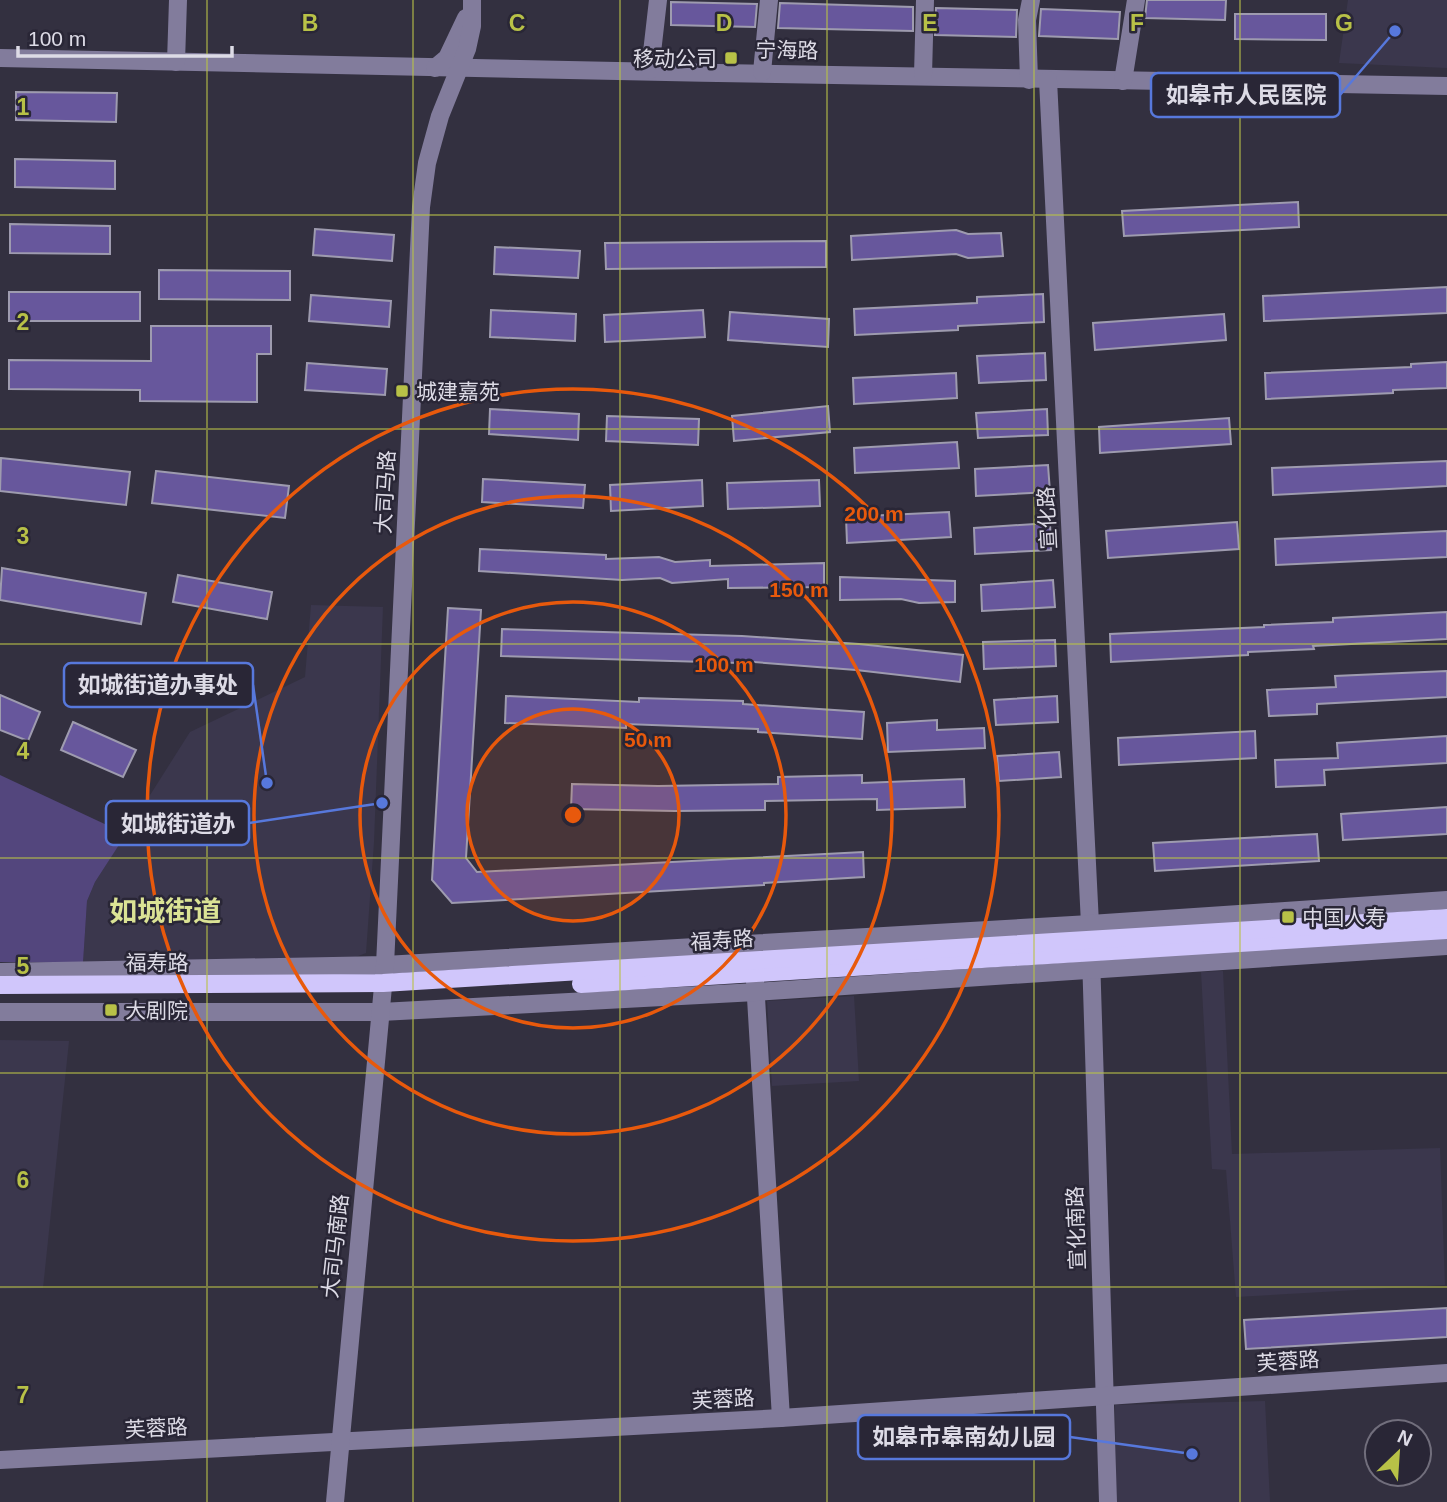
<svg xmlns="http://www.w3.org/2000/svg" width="1447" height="1502" font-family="Arial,'Noto Sans SC',sans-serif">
<rect width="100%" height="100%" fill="#333040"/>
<g fill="#3b374d">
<polygon points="1348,0 1447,0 1447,68 1339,63"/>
<polygon points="311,605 383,607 374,842 366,953 345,961 83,963 87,901 95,882 190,732 305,677"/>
<polygon points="1223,971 1232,1154 1440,1148 1445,1285 1236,1297 1226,1170 1212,1169 1201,972"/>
<polygon points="854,996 859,1081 772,1086 767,1001"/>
<polygon points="0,1040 69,1041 43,1288 0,1289"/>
<polygon points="1265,1401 1270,1502 1116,1502 1115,1405"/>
</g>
<polygon fill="#53467d" points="0,775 126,834 95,882 87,901 83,963 0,962"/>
<g fill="#67579c" stroke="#9e9baf" stroke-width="2">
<polygon points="1147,0 1226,0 1225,20 1145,18"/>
<polygon points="671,2 757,4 755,27 671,25"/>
<polygon points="780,3 913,7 913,31 778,28"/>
<polygon points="936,8 1017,10 1016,37 935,35"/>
<polygon points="1041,9 1120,12 1118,39 1039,36"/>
<polygon points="1235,14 1326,14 1326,40 1235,39"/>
<polygon points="16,92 117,93 116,122 16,120"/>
<polygon points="15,159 115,161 115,189 15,187"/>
<polygon points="1298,202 1299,227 1124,236 1122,211"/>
<polygon points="10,224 110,226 110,254 10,253"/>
<polygon points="315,229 394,235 392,261 313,255"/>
<polygon points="956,230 968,234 1001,233 1003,256 968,258 956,254 852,260 851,236"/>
<polygon points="826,241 826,267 606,269 605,243"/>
<polygon points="495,247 580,251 578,278 494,274"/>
<polygon points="159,270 290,271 290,300 159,299"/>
<polygon points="1447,287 1447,313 1264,321 1263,296"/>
<rect x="9" y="292" width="131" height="29"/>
<polygon points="1043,294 1044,322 958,326 958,330 855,335 854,309 977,303 977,297"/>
<polygon points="311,295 391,301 389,327 309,321"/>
<polygon points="491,310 576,314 575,341 490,337"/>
<polygon points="703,310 705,337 605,342 604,315"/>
<polygon points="730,312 829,319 828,347 728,340"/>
<polygon points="1224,314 1226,340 1095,350 1093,323"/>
<polygon points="151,326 271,326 271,354 257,354 257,402 140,401 140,390 9,389 9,360 151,361"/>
<polygon points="1045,353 1046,380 979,383 977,356"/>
<polygon points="1447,362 1447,388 1393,390 1393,393 1266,399 1265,373 1411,367 1411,364"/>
<polygon points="307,363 387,369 385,395 305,390"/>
<polygon points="956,373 957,398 854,404 853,378"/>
<polygon points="828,406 830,432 734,441 732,416"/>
<polygon points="490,409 579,414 578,440 489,434"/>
<polygon points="1047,409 1048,435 978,438 976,413"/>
<polygon points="607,416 699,419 698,445 606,441"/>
<polygon points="1229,418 1231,444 1100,453 1099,427"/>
<polygon points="957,442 959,468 855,473 854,448"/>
<polygon points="1,458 130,472 126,505 0,491"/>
<polygon points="1447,461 1447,486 1273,495 1272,468"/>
<polygon points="1048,465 1050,492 976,496 975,469"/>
<polygon points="156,471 289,486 285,518 152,503"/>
<polygon points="483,479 585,485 583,508 482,502"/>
<polygon points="702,480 703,506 611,511 610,485"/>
<polygon points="819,480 820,506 728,509 727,483"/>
<polygon points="949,512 951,537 847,543 846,517"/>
<polygon points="1237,522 1239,549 1108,558 1106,531"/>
<polygon points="1050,523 1051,550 975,554 974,528"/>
<polygon points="1447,531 1447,557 1276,565 1275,539"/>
<polygon points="480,549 606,555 606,559 659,557 675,562 710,560 710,566 824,563 824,587 728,588 728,579 672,583 660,578 622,580 479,571"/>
<polygon points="2,568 146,593 141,624 0,600"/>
<polygon points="178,575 272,592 267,619 173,602"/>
<polygon points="840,577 955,581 955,602 919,603 901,599 840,600"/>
<polygon points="1053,580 1055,607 982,611 981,585"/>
<polygon points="448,608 481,610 466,858 477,872 863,852 864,877 764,883 764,885 452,903 432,880"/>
<polygon points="1447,612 1447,639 1313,646 1314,649 1248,652 1248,655 1111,662 1110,634 1264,627 1264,625 1333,622 1333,618"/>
<polygon points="502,629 742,636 859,644 963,655 960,682 856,670 741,661 740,663 501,656"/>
<polygon points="1055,640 1056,666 984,669 983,642"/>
<polygon points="1447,671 1447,697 1317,704 1317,714 1269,716 1267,690 1336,687 1335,676"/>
<polygon points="0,695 40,712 28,741 0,730"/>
<polygon points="506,696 639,702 639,698 743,701 743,704 864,712 862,739 758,732 758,729 626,724 626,728 505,723"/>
<polygon points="1057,696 1058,722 996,725 994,700"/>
<polygon points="937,720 937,730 984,728 985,748 888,752 887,723"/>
<polygon points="73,722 136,750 123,777 61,750"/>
<polygon points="1255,731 1256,758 1119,765 1118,738"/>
<polygon points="1447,736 1447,763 1324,770 1325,785 1276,787 1275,760 1338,758 1337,743"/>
<polygon points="1059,752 1061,777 999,781 997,756"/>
<polygon points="862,775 862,783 964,779 965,807 877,810 877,799 765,801 765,810 675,811 571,809 572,784 658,786 778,784 778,777"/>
<polygon points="1447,807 1447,834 1343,840 1341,814"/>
<polygon points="1317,834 1319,861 1155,871 1153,843"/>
<polygon points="1447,1308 1447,1337 1246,1349 1244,1320"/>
</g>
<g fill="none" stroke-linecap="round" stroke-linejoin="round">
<g stroke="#827c9c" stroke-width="18">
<path d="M0 58C482 69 965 78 1447 86"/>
<polyline points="176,62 178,0"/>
<polyline points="435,68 447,58 466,18"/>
<polyline points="650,70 658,0"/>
<polyline points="762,72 769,0"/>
<polyline points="923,75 925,0"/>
<polyline points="1029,80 1027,20 1031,0"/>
<polyline points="1048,80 1090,924 1108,1502"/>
<polyline points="1123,81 1136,0"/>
<polyline points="0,972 385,965 1090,924 1447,900"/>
<polyline points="755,981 781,1418"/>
<polyline points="0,1012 381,1012 756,992 1447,946"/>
<polyline points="0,1460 781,1418 1447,1373"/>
<polyline points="335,1502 385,965 421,207 427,163 440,116 467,49 472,26 472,0"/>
</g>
<g stroke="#d0c6fb" stroke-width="18">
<polyline points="581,984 1447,930"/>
<polyline points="0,985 383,983 1447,918"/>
</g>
</g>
<path fill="none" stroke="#b8c147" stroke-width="2" stroke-opacity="0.55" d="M207 0V1502M413 0V1502M620 0V1502M827 0V1502M1034 0V1502M1240 0V1502M0 215H1447M0 429H1447M0 644H1447M0 858H1447M0 1073H1447M0 1287H1447"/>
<circle cx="573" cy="815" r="106" fill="#e8590c" fill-opacity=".12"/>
<g fill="none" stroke="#e8590c" stroke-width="3.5">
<circle cx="573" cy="815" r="106"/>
<circle cx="573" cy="815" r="213"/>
<circle cx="573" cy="815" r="319"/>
<circle cx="573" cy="815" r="426"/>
</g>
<g fill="#b8c147" stroke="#292636" stroke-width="2.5">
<rect x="724" y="51" width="14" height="14" rx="3.5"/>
<rect x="395" y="384" width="14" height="14" rx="3.5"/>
<rect x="1281" y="910" width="14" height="14" rx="3.5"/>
<rect x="104" y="1003" width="14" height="14" rx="3.5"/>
</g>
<g text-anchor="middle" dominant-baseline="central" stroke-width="5" stroke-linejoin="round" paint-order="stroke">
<g font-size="21" fill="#dddbe6" stroke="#292636">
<text transform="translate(787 50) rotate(1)">宁海路</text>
<text transform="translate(385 492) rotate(-87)">大司马路</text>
<text transform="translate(1047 518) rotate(-93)">宣化路</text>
<text transform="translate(722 940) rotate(-4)">福寿路</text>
<text x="157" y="962">福寿路</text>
<text transform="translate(1076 1228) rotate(-92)">宣化南路</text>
<text transform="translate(335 1246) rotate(-84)">大司马南路</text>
<text transform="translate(1288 1361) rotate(-4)">芙蓉路</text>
<text transform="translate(723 1399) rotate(-3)">芙蓉路</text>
<text transform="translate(156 1428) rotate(-3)">芙蓉路</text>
</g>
<g font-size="21" fill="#dddbe6" stroke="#292636" text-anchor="start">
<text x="717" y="58" text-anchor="end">移动公司</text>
<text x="416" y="391">城建嘉苑</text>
<text x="1302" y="917">中国人寿</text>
<text x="125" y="1010">大剧院</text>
</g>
<g font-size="28" font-weight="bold" fill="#dbe395" stroke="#292636">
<text x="165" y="911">如城街道</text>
</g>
</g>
<g font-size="23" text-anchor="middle" font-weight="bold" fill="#b8c147" stroke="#292636" stroke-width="5" stroke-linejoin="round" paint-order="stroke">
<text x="310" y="31">B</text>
<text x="517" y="31">C</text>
<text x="724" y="31">D</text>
<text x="930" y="31">E</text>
<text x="1137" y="31">F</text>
<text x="1344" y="31">G</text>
<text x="23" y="115">1</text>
<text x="23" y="330">2</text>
<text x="23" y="544">3</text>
<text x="23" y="759">4</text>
<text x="23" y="974">5</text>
<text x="23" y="1188">6</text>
<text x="23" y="1403">7</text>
</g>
<circle cx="573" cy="815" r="10" fill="#e8590c" stroke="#292636" stroke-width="3.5"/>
<g font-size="21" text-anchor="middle" font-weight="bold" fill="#e8590c" stroke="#292636" stroke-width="5" stroke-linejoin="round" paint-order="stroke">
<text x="874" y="521">200 m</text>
<text x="799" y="597">150 m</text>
<text x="724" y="672">100 m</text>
<text x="648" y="747">50 m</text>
</g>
<path fill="none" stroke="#5778dc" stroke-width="2.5" d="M1395 31L1340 95M267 783L253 685M382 803L249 823M1192 1454L1070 1437"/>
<g fill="#5778dc" stroke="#292636" stroke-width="2.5">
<circle cx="1395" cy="31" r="7"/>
<circle cx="267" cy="783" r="7"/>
<circle cx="382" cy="803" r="7"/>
<circle cx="1192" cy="1454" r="7"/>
</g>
<g fill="#292636" stroke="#5778dc" stroke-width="2.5">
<rect x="1151" y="73" width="189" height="44" rx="7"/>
<rect x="64" y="663" width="189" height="44" rx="7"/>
<rect x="106" y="801" width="143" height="44" rx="7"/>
<rect x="858" y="1415" width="212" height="44" rx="7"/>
</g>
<g font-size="23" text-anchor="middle" font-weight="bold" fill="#dddbe6">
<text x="1246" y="103">如皋市人民医院</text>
<text x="158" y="693">如城街道办事处</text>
<text x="178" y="832">如城街道办</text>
<text x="964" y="1445">如皋市皋南幼儿园</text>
</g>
<g transform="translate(1398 1453) rotate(25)"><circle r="33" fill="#292636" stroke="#716e7c" stroke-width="2"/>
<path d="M0-5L12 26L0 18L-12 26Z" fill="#b8c147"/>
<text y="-10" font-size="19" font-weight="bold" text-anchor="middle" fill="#dddbe6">N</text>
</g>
<path d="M18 46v10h214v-10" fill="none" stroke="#dddbe6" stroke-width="3.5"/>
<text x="28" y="46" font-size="21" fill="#dddbe6" stroke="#292636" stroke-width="5" paint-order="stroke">100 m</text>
</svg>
